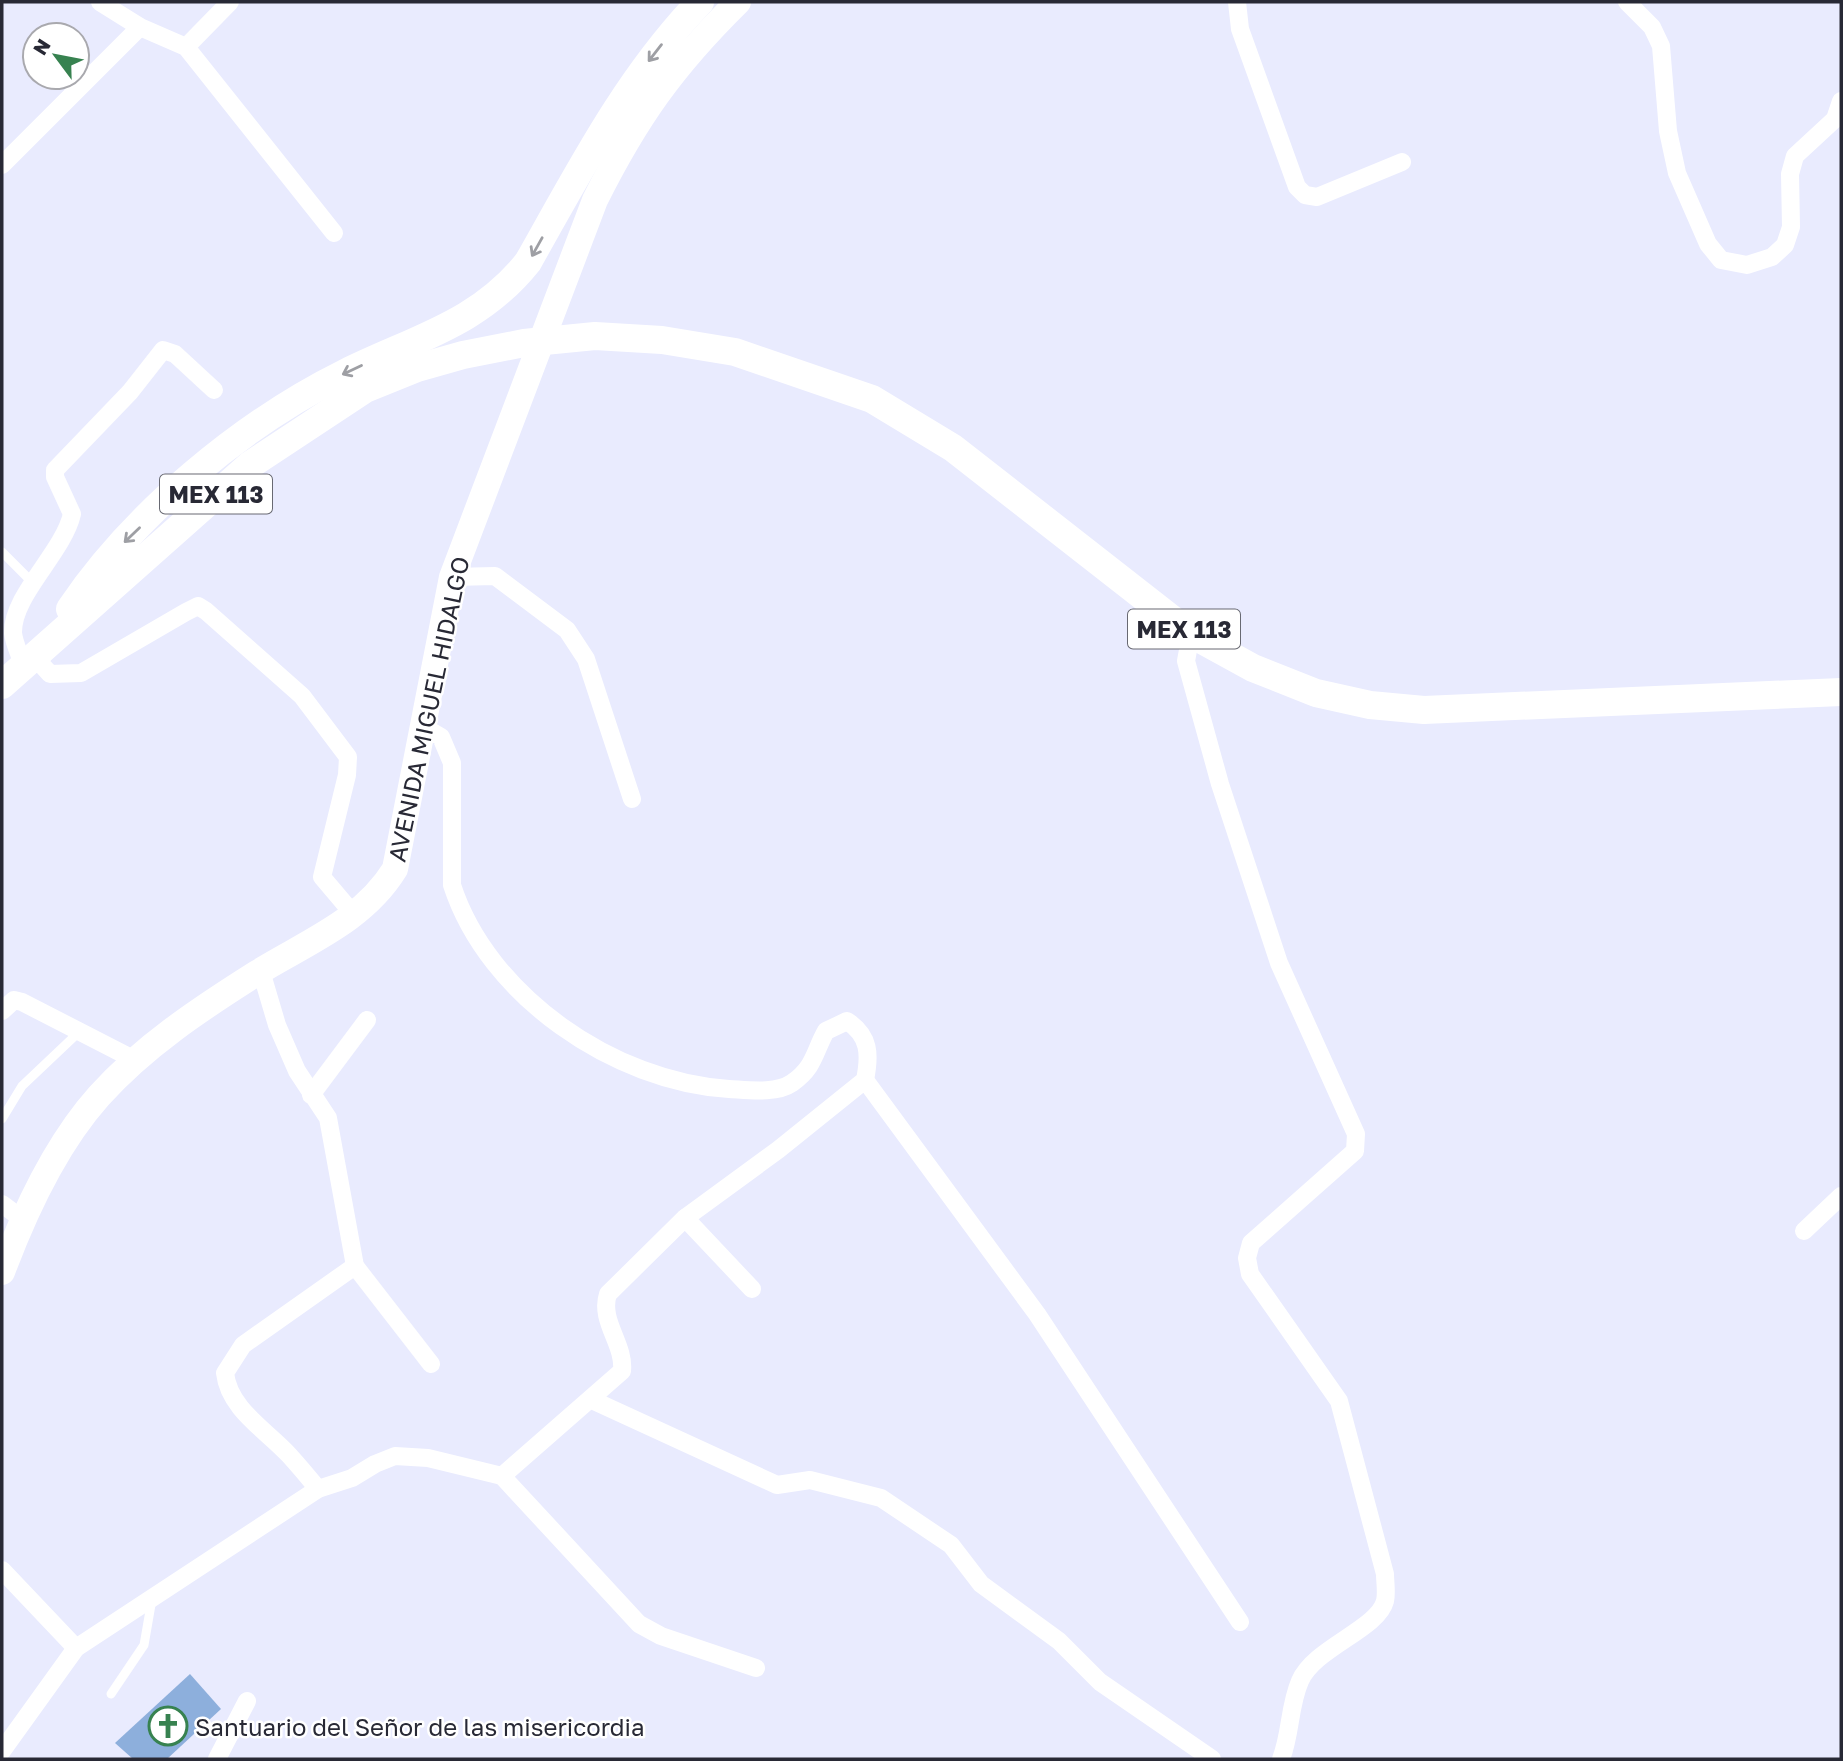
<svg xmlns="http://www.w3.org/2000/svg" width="1843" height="1761" font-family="'Golos Text',sans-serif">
<rect width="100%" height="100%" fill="#e9ebfe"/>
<polygon fill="#8dafdc" points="190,1674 221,1709 167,1759 133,1759 115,1743"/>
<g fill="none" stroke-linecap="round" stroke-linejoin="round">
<g stroke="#fff" stroke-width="9">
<polyline points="2,552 34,584"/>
<polyline points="2,1119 22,1086 79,1032"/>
<polyline points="111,1694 144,1645 152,1599"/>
</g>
<g stroke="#fff" stroke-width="18">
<polyline points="100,2 140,27 186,47 334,233"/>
<polyline points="1237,2 1240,29 1297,187 1305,195 1317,197 1402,162"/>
<polyline points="1627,2 1652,27 1661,46 1668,131 1677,173 1708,244 1721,260 1747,265 1772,257 1785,245 1791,227 1790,174 1795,156 1835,119 1841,101"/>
<polyline points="186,47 230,2"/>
<polyline points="2,165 140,27"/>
<polyline points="452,577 495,576 567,630 586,659 632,799"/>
<path d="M1191 634 1186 661 1220 784 1279 963 1356 1134 1355 1151 1251 1243 1247 1258 1250 1274 1339 1401 1385 1574C1385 1582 1387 1593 1385 1601 1378 1629 1314 1648 1300 1681 1289 1706 1291 1734 1281 1759"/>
<polyline points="43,648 41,664 50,674 81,673 186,612 198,606 206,611 302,696 348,757 347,775 322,877 355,916"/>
<path d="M23 665C20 655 14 643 13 633 12 595 63 553 72 514L55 477V470L130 392 163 350 175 354 214 390"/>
<path d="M261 971 277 1025 297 1071 328 1118 355 1266 243 1345 225 1373C229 1409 266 1430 289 1455 299 1466 309 1478 318 1489"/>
<polyline points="2,1011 14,1000 22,1002 135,1060"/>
<polyline points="865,1080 1037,1314 1240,1622"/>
<polyline points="311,1095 367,1020"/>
<polyline points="2,1204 22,1219"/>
<polyline points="685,1218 752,1289"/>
<polyline points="1804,1231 1841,1196"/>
<polyline points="355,1266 431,1364"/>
<polyline points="592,1400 777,1485 810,1480 881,1498 951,1545 981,1584 1059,1641 1100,1682 1212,1759"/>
<polyline points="502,1476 639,1624 661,1636 756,1668"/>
<polyline points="2,1570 76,1648"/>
<path d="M2 1751 76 1648 318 1489 352 1478 375 1464 395 1456 428 1458 502 1476 622 1371C625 1344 599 1321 608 1294L685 1218 778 1150 865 1080C870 1055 870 1036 847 1021L826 1031C814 1052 815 1067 792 1083 776 1094 748 1090 729 1089 614 1082 488 996 452 885V763L441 737 422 726"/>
<polyline points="217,1759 247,1701"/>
</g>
<path stroke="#fff" stroke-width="26" d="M2 1272C24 1213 57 1143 99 1096 144 1046 200 1009 257 973 307 942 363 921 395 869L452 577 595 200C636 118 673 66 738 2"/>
<g stroke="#fff" stroke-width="28">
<path d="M70 609C134 514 242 424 345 373 413 339 478 325 528 262 580 170 627 78 700 2"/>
<polyline points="2,685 250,465 365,389 417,368 463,355 524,343 595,336 662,340 735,352 872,399 953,448 1191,634 1253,668 1316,693 1370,705 1424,710 1841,692"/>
</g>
</g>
<defs><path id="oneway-shaft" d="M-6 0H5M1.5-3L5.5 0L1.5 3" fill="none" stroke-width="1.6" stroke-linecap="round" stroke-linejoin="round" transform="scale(1.75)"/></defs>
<g stroke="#9e9fa4">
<use href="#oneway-shaft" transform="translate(655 53) rotate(128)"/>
<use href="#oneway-shaft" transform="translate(537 247) rotate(119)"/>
<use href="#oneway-shaft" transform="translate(352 370) rotate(155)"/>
<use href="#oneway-shaft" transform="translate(132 535) rotate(136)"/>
</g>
<defs>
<symbol id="church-ring" viewBox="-11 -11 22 22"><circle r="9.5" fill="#fff" stroke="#378250" stroke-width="1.5"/><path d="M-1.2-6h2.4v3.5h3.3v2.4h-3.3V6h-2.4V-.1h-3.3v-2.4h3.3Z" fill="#378250"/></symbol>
</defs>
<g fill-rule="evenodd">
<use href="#church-ring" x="146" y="1704" width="44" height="44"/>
</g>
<g text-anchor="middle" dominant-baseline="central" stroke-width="5" stroke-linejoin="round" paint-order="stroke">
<g fill="#fff" stroke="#686972" stroke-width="2">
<rect x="160" y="474.5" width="112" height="39" rx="5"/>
<rect x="1128" y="609.5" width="112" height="39" rx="5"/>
</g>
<g font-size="23" font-weight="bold" fill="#282935">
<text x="216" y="494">MEX 113</text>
<text x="1184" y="629">MEX 113</text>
</g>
<g font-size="24" fill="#282935" stroke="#fff">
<text transform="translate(428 709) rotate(-78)">AVENIDA MIGUEL HIDALGO</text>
</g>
<g font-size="24" fill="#282935" stroke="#fff" text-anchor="start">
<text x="195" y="1726">Santuario del Señor de las misericordia</text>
</g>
</g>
<rect width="1843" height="1761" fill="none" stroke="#282935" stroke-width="7"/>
<g transform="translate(56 56) rotate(302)"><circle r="33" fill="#ffffff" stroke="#a9a9ae" stroke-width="2"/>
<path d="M0-5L12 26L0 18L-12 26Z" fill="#378250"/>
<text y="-10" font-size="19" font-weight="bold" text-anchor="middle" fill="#282935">N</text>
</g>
</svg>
